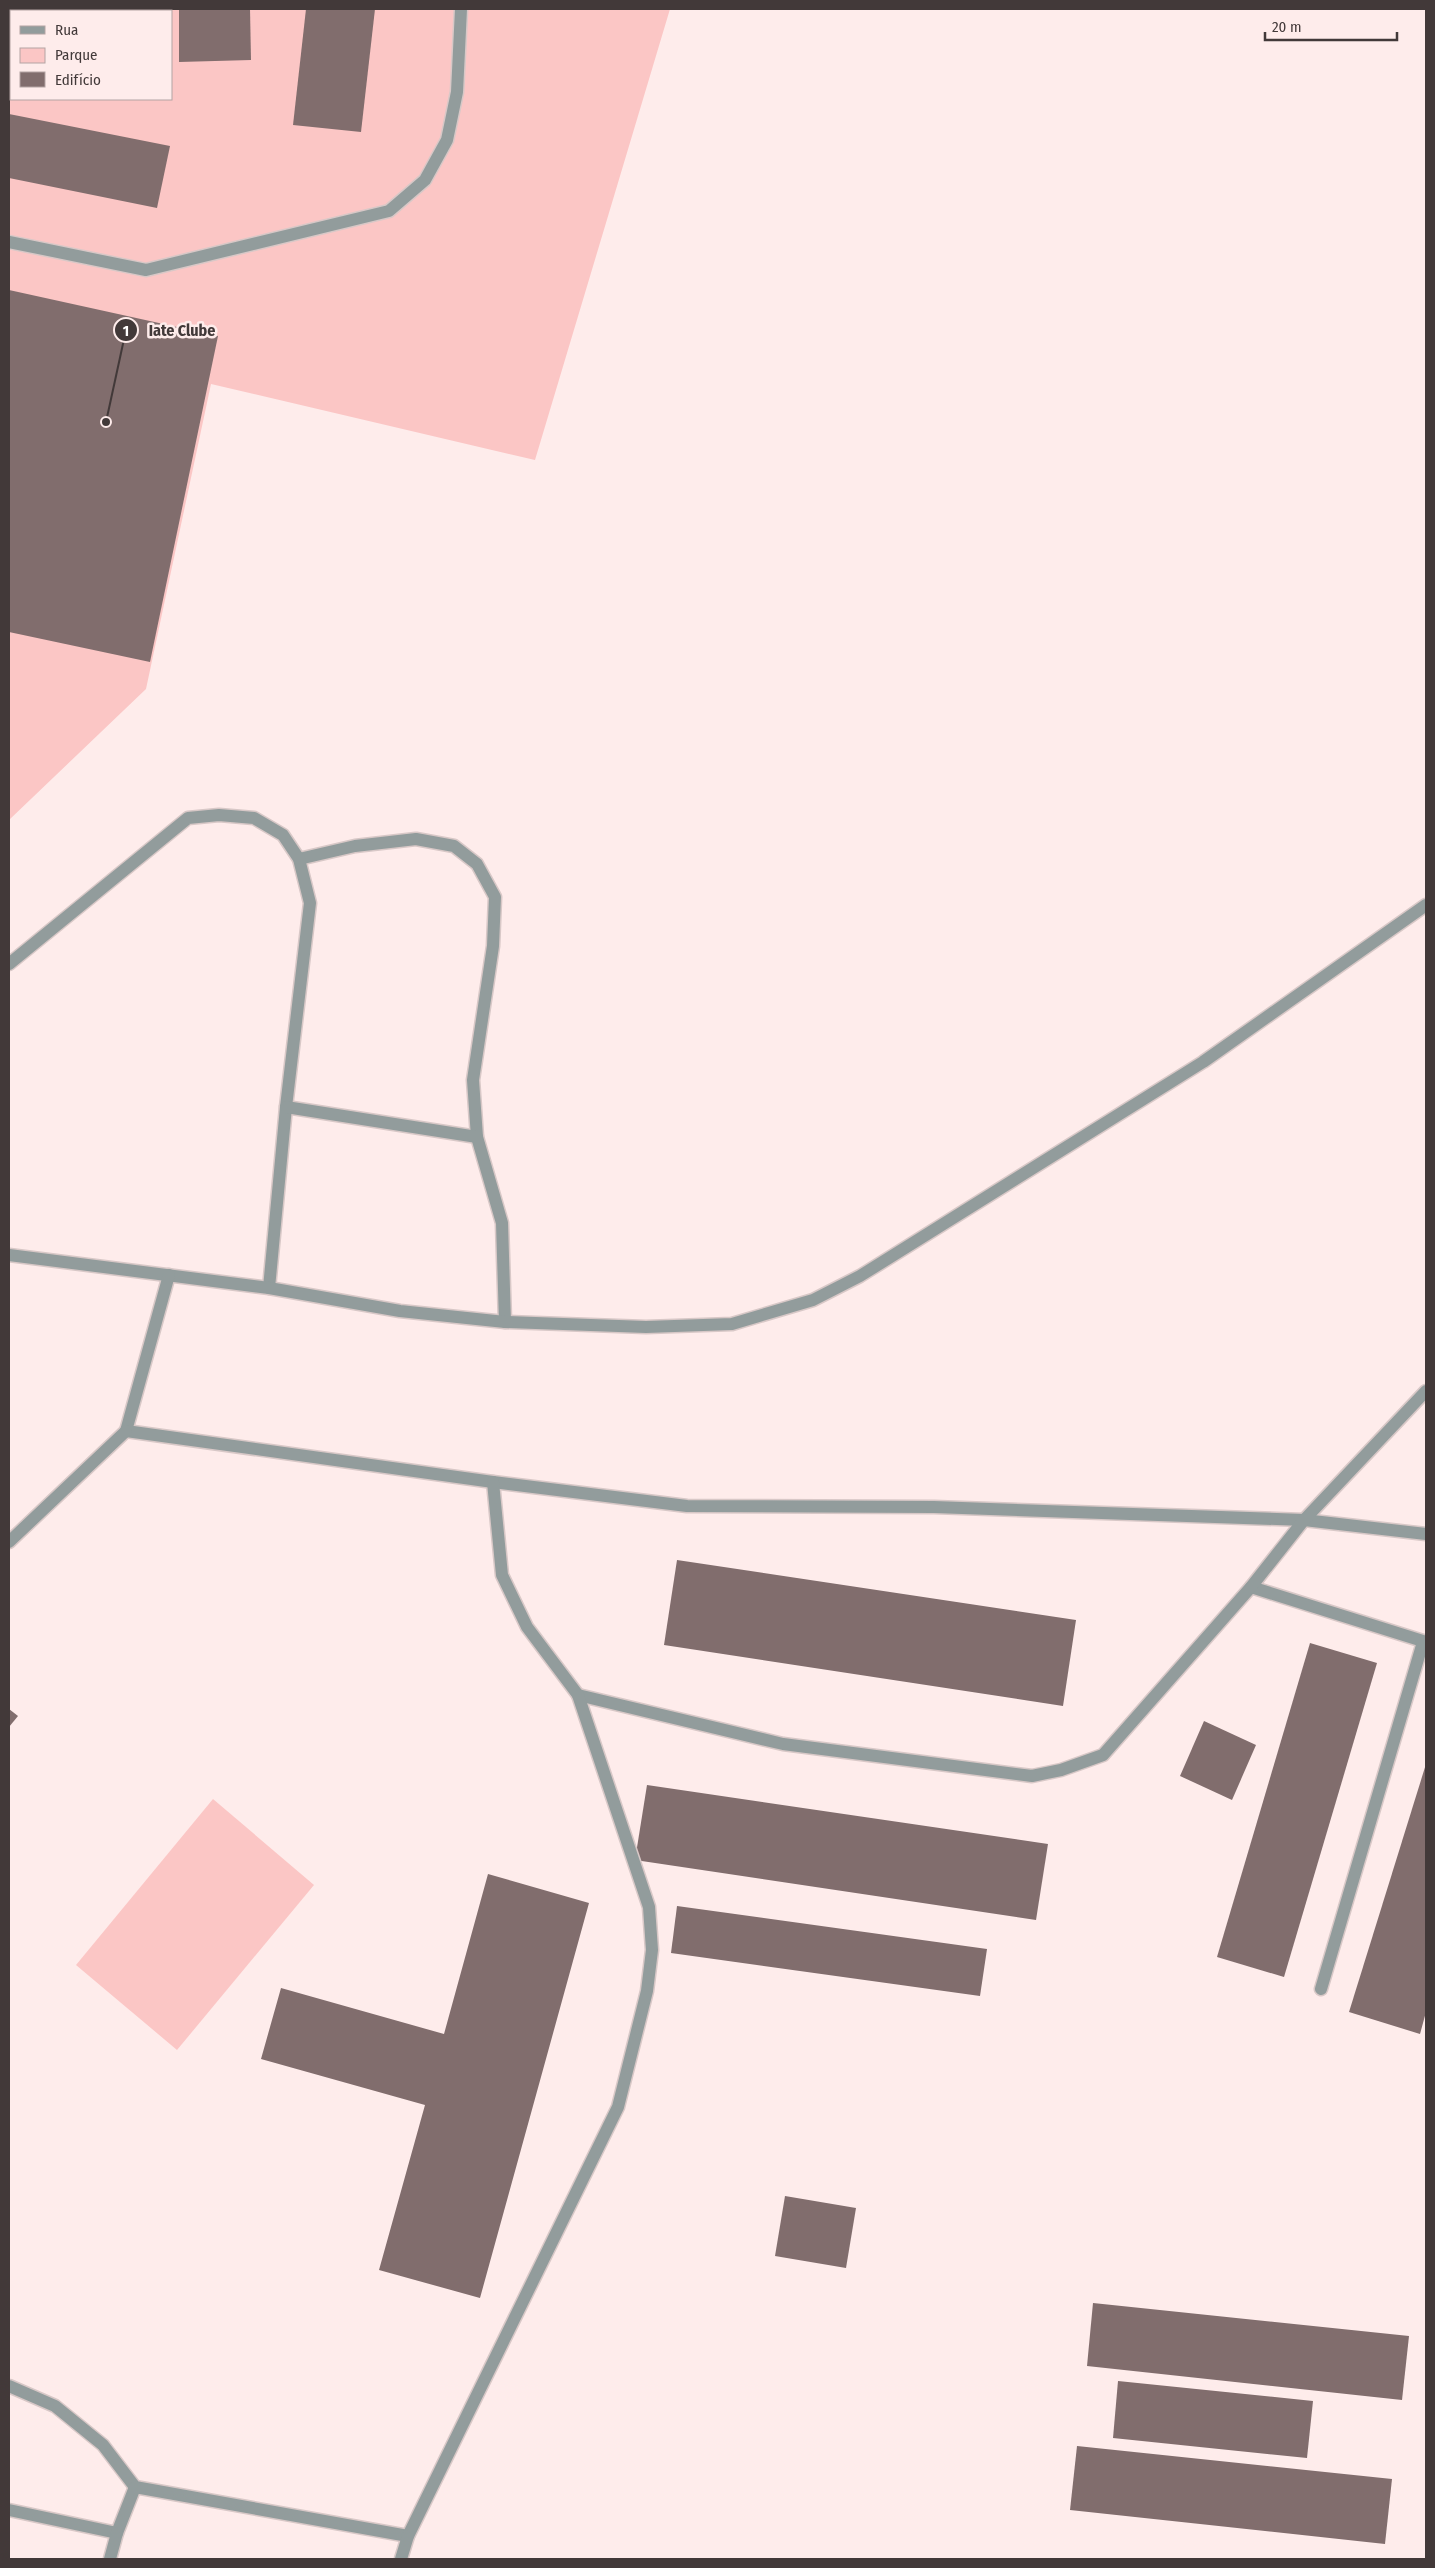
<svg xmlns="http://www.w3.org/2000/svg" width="1435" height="2568" font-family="'Fira Sans Condensed',sans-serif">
<rect width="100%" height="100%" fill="#feeceb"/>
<g fill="#fbc6c5" fill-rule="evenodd">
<path d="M9 9H670L535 460 211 384 146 689 9 820ZM11 11H171V99H11Z"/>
<polygon points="213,1799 314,1885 177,2050 76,1965"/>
</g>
<g fill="#816d6d">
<polygon points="179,9 250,9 251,60 179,62"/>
<polygon points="306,9 375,9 361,132 293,125"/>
<polygon points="9,114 170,146 157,208 9,178"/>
<polygon points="9,290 218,336 150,662 9,632"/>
<polygon points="677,1560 1076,1620 1063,1706 664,1645"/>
<polygon points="1310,1643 1377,1663 1284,1977 1217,1957"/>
<polygon points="9,1709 18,1716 9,1727"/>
<polygon points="1204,1721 1256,1745 1232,1800 1180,1776"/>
<polygon points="1426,1764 1426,2012 1420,2034 1349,2012"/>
<polygon points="647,1785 1048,1844 1036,1920 635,1860"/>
<polygon points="488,1874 589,1903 480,2298 379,2270 425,2105 261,2059 281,1988 444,2034"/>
<polygon points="677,1906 987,1949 980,1996 671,1953"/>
<polygon points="785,2196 856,2208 846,2268 775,2256"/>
<polygon points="1093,2303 1409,2336 1402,2400 1087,2366"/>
<polygon points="1118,2381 1313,2401 1307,2458 1113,2438"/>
<polygon points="1077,2446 1392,2479 1385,2544 1070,2510"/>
</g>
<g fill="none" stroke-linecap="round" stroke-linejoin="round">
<defs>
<g id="minor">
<polyline points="9,242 146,270 389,211 425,180 447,140 457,92 461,9"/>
<polyline points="299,859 355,846 416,839 454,846 477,864 495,897 493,946 473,1080 477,1137 502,1223 505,1322"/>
<polyline points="9,964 188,818 219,815 254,818 283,835 299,859 310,903 286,1107 269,1288"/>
<polyline points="286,1107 477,1137"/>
<polyline points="9,1255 269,1288 400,1311 505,1322 646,1327 732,1324 813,1300 860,1276 1203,1062 1426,905"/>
<polyline points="169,1275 126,1431 493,1482 687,1506 934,1507 1304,1520 1426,1534"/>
<polyline points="9,1542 126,1431"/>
<polyline points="1251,1587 1426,1642"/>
<polyline points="578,1695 783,1744 1032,1776 1061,1770 1103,1755 1251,1587 1304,1520 1426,1391"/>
<polyline points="1321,1989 1423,1642"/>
<polyline points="9,2386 55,2406 103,2445 135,2487 408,2536"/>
<polyline points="9,2510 117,2533 135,2487"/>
<polyline points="110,2559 117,2533"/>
<polyline points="401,2559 408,2536 618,2107 647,1991 652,1950 649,1907 578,1695 527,1627 502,1575 493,1482"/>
</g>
</defs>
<use href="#minor" stroke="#d8c8c7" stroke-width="15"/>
<use href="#minor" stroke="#929c9c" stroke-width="12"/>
</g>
<path fill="none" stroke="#423939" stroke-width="2" d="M106 422L126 330"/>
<g fill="#423939" stroke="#feeceb" stroke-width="2">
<circle cx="106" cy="422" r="5"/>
<circle cx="126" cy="330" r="12"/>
</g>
<g font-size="15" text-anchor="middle" font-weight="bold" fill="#fff">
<text x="126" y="336">1</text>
</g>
<g font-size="16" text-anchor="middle" font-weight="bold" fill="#423939" stroke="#feeceb" stroke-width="5" stroke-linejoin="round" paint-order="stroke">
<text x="182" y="336">Iate Clube</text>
</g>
<rect width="1435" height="2568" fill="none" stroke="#423939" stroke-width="20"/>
<rect x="10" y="10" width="162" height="90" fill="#feeceb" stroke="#b3a4a4"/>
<rect x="20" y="26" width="25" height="8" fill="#929c9c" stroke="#b3a4a4"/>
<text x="55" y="35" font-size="15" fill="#423939">Rua</text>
<rect x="20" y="48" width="25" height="15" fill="#fbc6c5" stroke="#b3a4a4"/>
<text x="55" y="60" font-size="15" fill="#423939">Parque</text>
<rect x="20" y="72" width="25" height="15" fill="#816d6d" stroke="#b3a4a4"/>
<text x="55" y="85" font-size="15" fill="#423939">Edifício</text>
<path d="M1265 32v8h132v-8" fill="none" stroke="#423939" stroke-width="2.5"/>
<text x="1272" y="32" font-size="15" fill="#423939" stroke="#feeceb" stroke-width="4" paint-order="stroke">20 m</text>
</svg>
